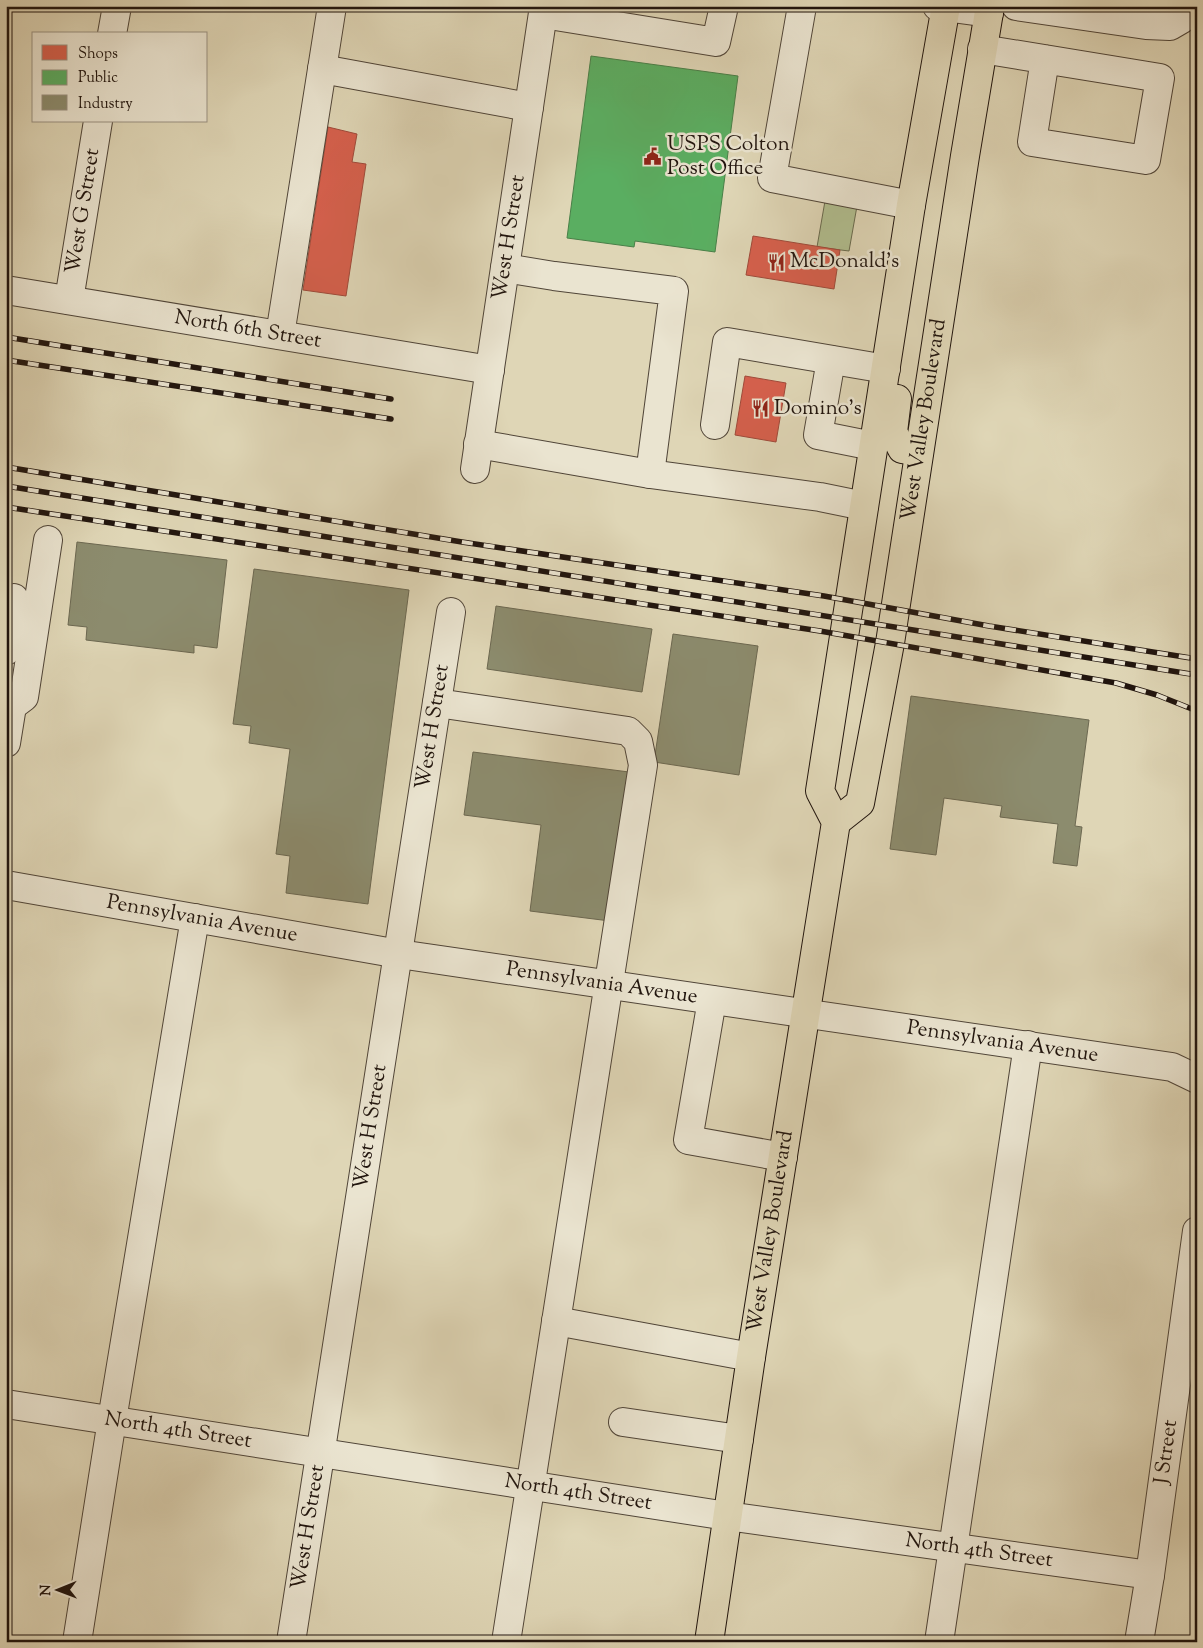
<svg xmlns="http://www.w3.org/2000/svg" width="1203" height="1648" font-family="'Sorts Mill Goudy',serif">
<rect width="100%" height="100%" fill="#dfd6b6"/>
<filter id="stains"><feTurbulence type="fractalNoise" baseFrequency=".004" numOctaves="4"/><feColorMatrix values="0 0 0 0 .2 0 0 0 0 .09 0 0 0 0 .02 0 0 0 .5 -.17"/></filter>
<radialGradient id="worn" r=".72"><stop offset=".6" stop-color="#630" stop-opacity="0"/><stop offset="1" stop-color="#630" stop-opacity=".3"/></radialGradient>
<polygon fill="#b1be8f" stroke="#696a4e" points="825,201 857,206 849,251 817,247"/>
<g fill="#d6604d" stroke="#a04a3a">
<polygon points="1106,6 1165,6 1163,15"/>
<polygon points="328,127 357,134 352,162 366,164 346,296 303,290"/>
<polygon points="753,236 840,250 834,289 746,275"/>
<polygon points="745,376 786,383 776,442 735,435"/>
</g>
<polygon fill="#5aae61" stroke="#498048" points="591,56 738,76 715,252 635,241 634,247 567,238"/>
<g fill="#8c8c6e" stroke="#6c6851">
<polygon points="77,542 227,560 217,648 194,645 194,653 86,640 87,627 68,625"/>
<polygon points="254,569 409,590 368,904 286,893 290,856 276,854 290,749 249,743 251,726 233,724"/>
<polygon points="496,606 652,629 642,692 487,669"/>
<polygon points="673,634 758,646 739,775 654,762"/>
<polygon points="911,696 1089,720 1075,826 1082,827 1077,866 1053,863 1058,824 1000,817 1002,806 944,798 936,855 890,849"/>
<polygon points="473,752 629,772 610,921 530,911 541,825 464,815"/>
</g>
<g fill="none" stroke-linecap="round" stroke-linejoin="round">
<defs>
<g id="minor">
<polyline points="802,6 772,178 911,205"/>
<polyline points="937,6 989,13"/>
<polyline points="1016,6 1146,25 1170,26 1182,19 1187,6"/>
<polyline points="543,14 716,42 724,6"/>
<polyline points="112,34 117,6"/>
<polyline points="982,49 1160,78 1146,160 1032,142 1045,59"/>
<polyline points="322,69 529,107"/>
<path id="s1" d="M6 290 490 370"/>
<path id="s2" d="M69 300 98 121"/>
<polyline points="280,335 332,6"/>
<polyline points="831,360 818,435 873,446"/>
<polyline points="715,425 727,342 886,369"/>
<polyline points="478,444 650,474 674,291 554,276 505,268"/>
<path id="s3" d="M475 469 544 6"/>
<polyline points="650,474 820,497 864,506"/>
<polyline points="6,651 14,598"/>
<polyline points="437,703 628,731 638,741 643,765 506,1642"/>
<polyline points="12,706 24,697 48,540"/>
<polyline points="6,743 12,706"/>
<path id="s4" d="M6 885 399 954 1172 1067 1197 1079"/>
<polyline points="712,1000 688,1140 783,1157"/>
<polyline points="556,1321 751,1357"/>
<path id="s5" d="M6 1404 727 1516 1150 1575"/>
<polyline points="623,1422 739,1439"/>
<polyline points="77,1642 112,1420 195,918"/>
<path id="s6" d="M291 1642 451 612"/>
<polyline points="939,1642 1028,1045"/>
<path id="s7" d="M1139 1642 1150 1575 1197 1231"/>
</g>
<g id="major">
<polyline points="897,399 893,432 902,449 919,452"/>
<path id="s8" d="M836 822 860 803 890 643 965 156 990 6"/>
<path id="s9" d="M709 1642 751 1357 836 822 820 791 911 205 946 6"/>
</g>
</defs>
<use href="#minor" stroke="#504538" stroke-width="30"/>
<use href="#major" stroke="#21150e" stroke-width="30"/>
<use href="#minor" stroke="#eae4d0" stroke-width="28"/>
<use href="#major" stroke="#dfd6b6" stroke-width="28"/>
<defs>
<g id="rail">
<polyline points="6,337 391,399"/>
<polyline points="6,360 391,419"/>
<polyline points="6,467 462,542 824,596 989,626 1197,659"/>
<polyline points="6,486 1197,675"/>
<polyline points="6,507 820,631 1116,683 1157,695 1197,711"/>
</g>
</defs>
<use href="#rail" stroke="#21150e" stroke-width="5.5"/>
<use href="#rail" stroke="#eae4d0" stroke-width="4" stroke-dasharray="11" stroke-linecap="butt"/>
</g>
<defs>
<symbol id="civic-bare" viewBox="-9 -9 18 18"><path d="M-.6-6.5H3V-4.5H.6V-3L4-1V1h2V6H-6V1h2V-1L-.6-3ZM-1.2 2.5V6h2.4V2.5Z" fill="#8f2418" stroke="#eae4d0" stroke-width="2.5" paint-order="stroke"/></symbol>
<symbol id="restaurant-bare" viewBox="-9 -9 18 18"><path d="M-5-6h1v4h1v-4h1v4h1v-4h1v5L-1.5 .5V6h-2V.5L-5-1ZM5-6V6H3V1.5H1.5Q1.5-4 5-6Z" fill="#8f2418" stroke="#eae4d0" stroke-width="2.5" paint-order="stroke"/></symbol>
</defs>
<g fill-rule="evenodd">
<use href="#civic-bare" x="640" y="144" width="25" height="25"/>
<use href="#restaurant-bare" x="764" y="250" width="25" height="25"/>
<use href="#restaurant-bare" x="748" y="396" width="25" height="25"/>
</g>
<g text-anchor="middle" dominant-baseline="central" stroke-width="5" stroke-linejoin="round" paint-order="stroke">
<g font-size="21" fill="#21150e" stroke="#eae4d0" text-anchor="start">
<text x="667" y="145">USPS Colton<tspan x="667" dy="24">Post Office</tspan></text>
<text x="790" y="262">McDonald's</text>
<text x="774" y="409">Domino's</text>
</g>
<g font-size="21" fill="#21150e" stroke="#eae4d0">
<text stroke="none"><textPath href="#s2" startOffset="90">West G Street</textPath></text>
<text stroke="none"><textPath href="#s3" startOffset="234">West H Street</textPath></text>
<text stroke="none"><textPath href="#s1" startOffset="245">North 6th Street</textPath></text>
<text stroke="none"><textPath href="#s8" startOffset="419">West Valley Boulevard</textPath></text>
<text stroke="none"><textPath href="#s6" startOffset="926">West H Street</textPath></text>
<text stroke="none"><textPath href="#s4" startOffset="199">Pennsylvania Avenue</textPath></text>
<text stroke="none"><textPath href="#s4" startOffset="604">Pennsylvania Avenue</textPath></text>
<text stroke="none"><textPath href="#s4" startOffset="1009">Pennsylvania Avenue</textPath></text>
<text stroke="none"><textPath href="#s6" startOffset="521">West H Street</textPath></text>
<text stroke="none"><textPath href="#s9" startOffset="415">West Valley Boulevard</textPath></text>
<text stroke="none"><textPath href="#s5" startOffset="174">North 4th Street</textPath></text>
<text stroke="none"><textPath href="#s7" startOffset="192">J Street</textPath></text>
<text stroke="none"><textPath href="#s5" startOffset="579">North 4th Street</textPath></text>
<text stroke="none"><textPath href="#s6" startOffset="116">West H Street</textPath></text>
<text stroke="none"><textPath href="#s5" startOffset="984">North 4th Street</textPath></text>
</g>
</g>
<rect width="1203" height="1648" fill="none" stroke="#dfd6b6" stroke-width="25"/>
<rect x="8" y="8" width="1188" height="1633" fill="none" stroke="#21150e" stroke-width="2.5"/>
<rect x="12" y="12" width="1178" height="1623" fill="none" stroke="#21150e"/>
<rect x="32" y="32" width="175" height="90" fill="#eae4d0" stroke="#9a9182"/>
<rect x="42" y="45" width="25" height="15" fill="#d6604d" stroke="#9a9182"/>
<text x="78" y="58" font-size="15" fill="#21150e">Shops</text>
<rect x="42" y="70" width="25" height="15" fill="#5aae61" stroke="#9a9182"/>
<text x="78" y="82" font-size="15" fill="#21150e">Public</text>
<rect x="42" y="95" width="25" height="15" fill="#8c8c6e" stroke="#9a9182"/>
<text x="78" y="108" font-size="15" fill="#21150e">Industry</text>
<g transform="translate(58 1590) rotate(269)" stroke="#eae4d0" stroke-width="4" paint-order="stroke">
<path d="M0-4L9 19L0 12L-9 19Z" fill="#21150e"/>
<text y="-8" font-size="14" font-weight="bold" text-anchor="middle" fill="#21150e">N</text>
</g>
<rect width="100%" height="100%" filter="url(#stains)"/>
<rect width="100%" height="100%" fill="url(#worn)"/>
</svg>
